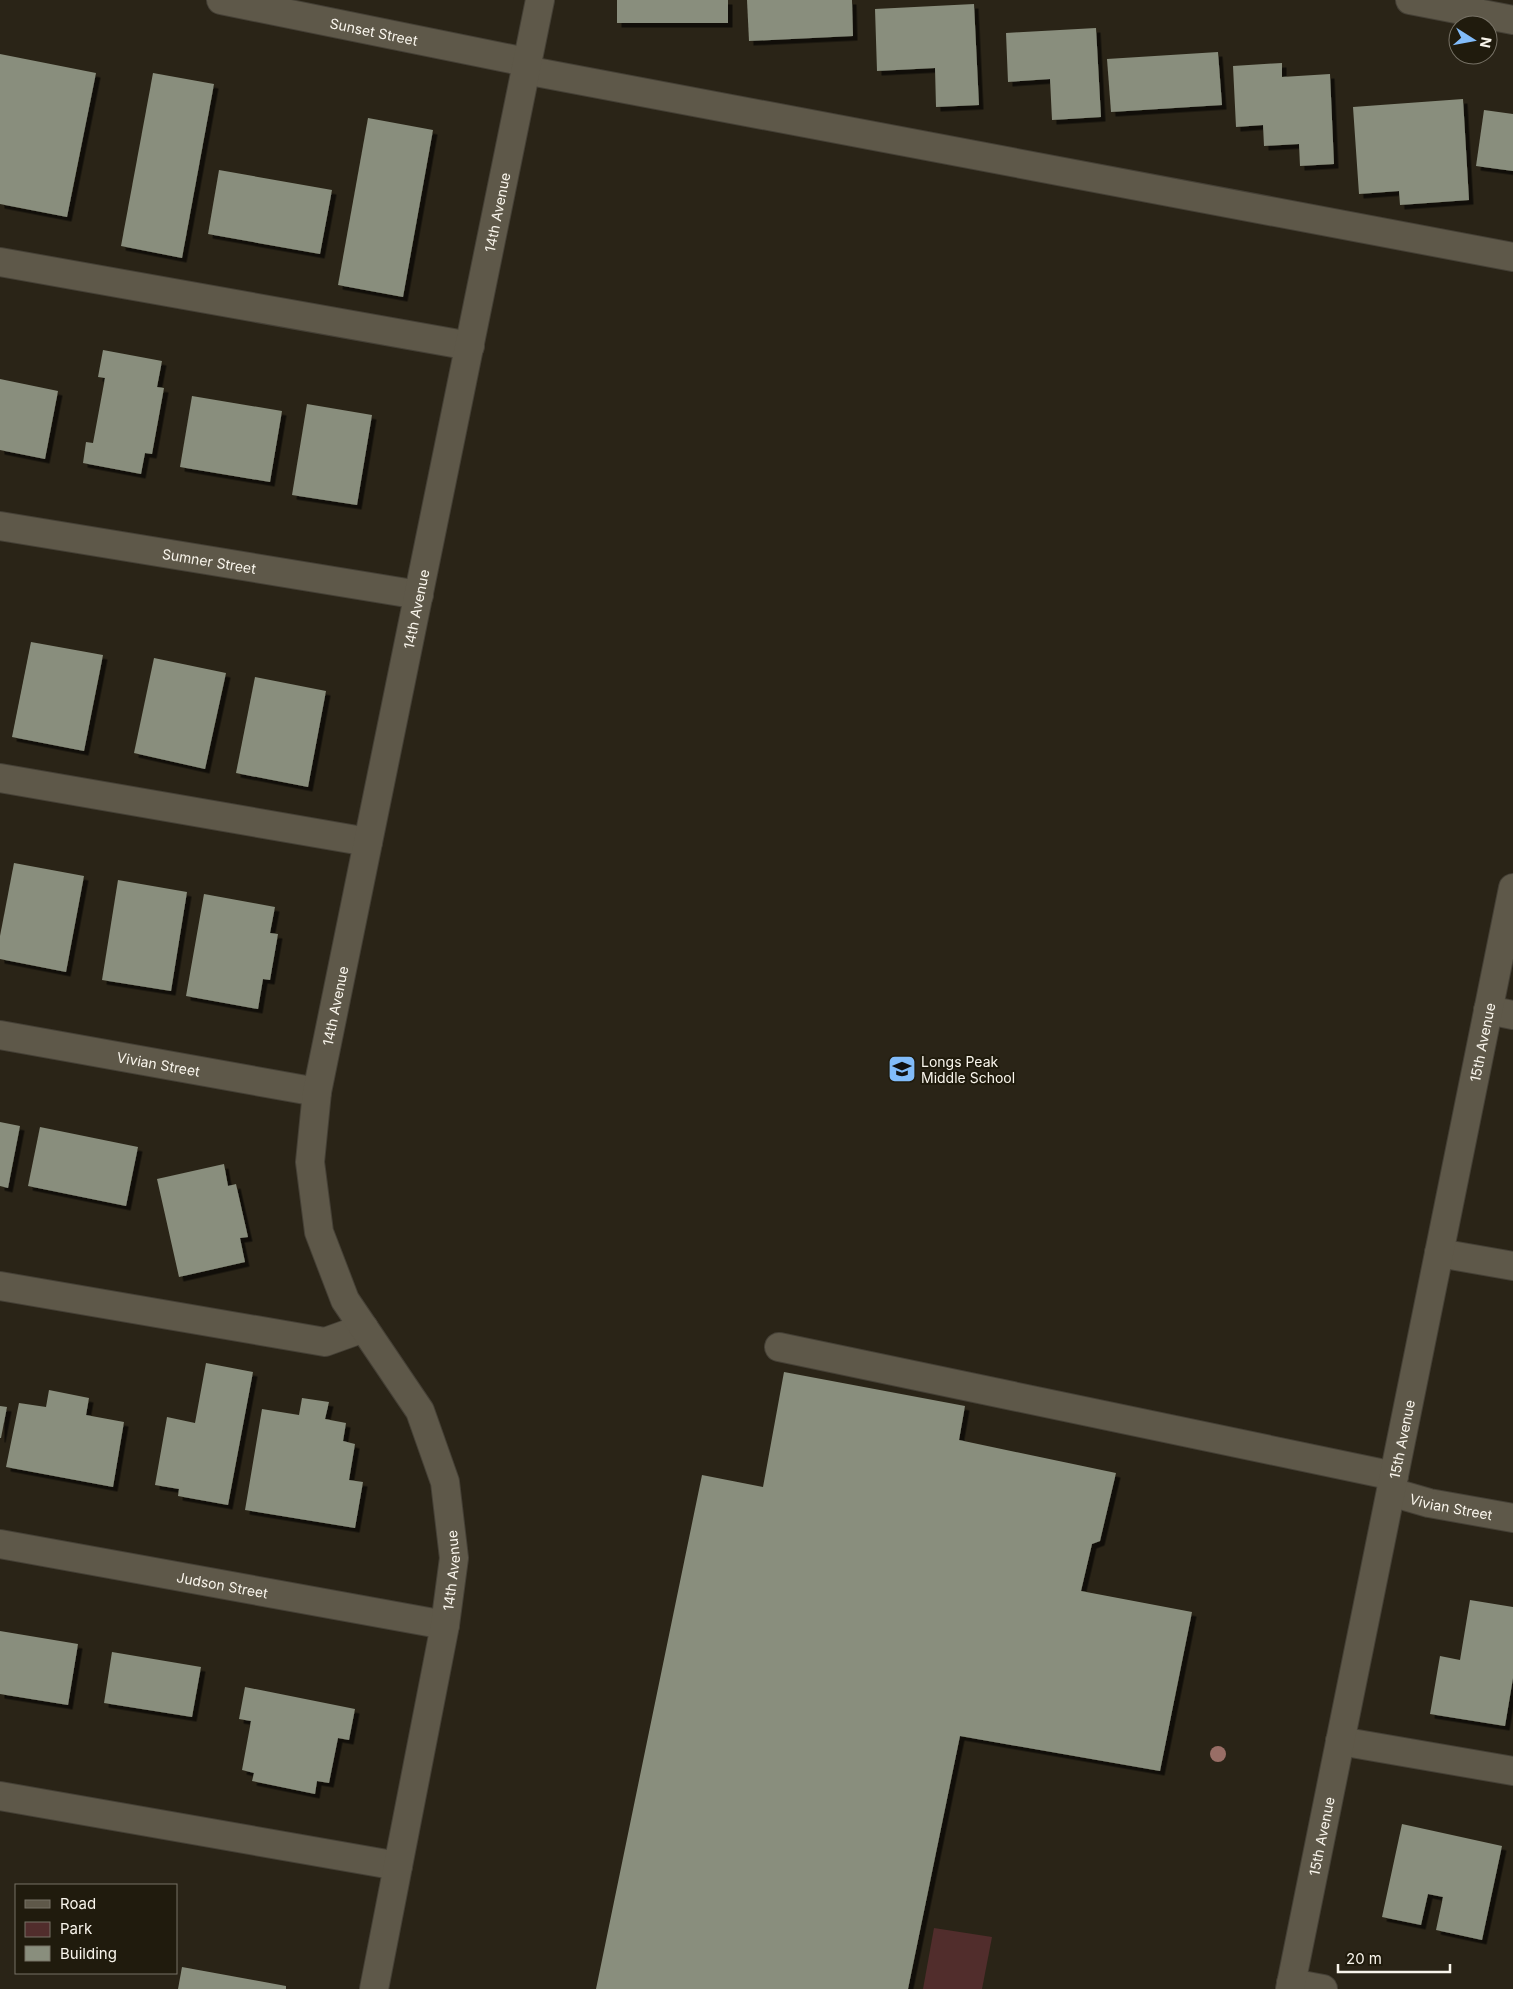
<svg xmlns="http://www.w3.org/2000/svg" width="1513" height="1989" font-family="Inter,sans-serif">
<defs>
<filter id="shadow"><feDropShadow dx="4.5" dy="4.5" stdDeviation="0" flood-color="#0009"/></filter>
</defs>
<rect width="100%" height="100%" fill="#2a2417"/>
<polygon fill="#512d2c" points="934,1928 992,1937 982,1989 923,1989"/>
<g fill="#898e7d" filter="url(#shadow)">
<rect x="617" y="0" width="111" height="23"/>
<polygon points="747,0 852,0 853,36 749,41"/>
<polygon points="974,4 979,105 936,107 935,68 877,71 875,9"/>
<polygon points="1096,28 1101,117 1052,120 1050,79 1008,82 1006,33"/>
<polygon points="1218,52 1222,105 1111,112 1107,59"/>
<polygon points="0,54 96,73 67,217 0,204"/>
<polygon points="1282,63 1282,77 1330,74 1334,164 1300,166 1299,144 1264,146 1263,125 1236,127 1233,66"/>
<polygon points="153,73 214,84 182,258 121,246"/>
<polygon points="1463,99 1469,200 1400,205 1399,191 1359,194 1353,107"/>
<polygon points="1484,110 1513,114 1513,171 1476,166"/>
<polygon points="368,118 433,130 403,297 338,285"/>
<polygon points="219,170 332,190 320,254 208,234"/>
<polygon points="103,350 162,361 157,387 164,388 152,454 145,453 141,474 83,463 86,442 93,443 105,378 98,377"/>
<polygon points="0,379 58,391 45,459 0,450"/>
<polygon points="192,396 282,411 270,482 180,467"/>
<polygon points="307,404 372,415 357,505 292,495"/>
<polygon points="31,642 103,655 84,751 12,737"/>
<polygon points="154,658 226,673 205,769 134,753"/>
<polygon points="255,677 326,691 308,787 236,773"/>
<polygon points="14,863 84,876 66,972 0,959 0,936"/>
<polygon points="118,880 187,892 171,991 102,980"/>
<polygon points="204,894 275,907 270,933 278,934 270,980 263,979 258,1009 186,996"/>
<polygon points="0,1122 20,1126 8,1188 0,1186"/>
<polygon points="40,1127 138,1147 126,1206 28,1186"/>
<polygon points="224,1164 228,1186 236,1184 248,1237 240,1238 245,1262 179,1277 157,1179"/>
<polygon points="206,1363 253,1372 228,1505 178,1496 179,1489 155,1485 167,1417 195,1423"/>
<polygon points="784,1372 965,1406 959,1440 1116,1473 1100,1541 1092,1544 1081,1591 1192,1612 1160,1771 960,1736 908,1989 596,1989 702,1475 763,1487"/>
<polygon points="49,1390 89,1398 86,1415 124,1422 113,1487 6,1467 19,1403 46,1407"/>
<polygon points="302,1398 329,1402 325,1419 346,1423 343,1441 355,1444 349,1480 363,1482 355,1528 245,1510 262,1409 299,1415"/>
<polygon points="0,1406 7,1407 1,1438 0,1438"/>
<polygon points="1470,1600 1513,1607 1513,1678 1505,1726 1430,1714 1440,1656 1460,1660"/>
<polygon points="0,1631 78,1644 68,1705 0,1694"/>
<polygon points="112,1652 201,1667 192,1717 104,1703"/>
<polygon points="245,1687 355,1709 349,1740 338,1738 329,1783 317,1781 315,1794 252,1781 254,1773 242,1770 251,1721 239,1719"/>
<polygon points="1402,1824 1502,1846 1482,1940 1436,1930 1443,1897 1428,1894 1421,1925 1382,1917"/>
<polygon points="182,1967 286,1986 286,1989 178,1989"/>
</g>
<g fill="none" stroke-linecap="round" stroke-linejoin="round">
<defs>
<g id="minor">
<path id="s1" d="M221 0 526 62"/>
<polyline points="1410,0 1513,20"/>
<polyline points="525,70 1513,257"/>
<polyline points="0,262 470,346"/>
<path id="s2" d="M0 526 419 595"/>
<polyline points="0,778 368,842"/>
<polyline points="1488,1010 1513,1015"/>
<path id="s3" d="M0 1035 317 1092"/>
<polyline points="1439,1253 1513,1266"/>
<polyline points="0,1286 325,1342 364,1328"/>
<polyline points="779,1347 1394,1476"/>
<path id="s4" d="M1391 1492 1429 1503 1513 1518"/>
<path id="s5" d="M0 1544 445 1625"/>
<polyline points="1340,1741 1513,1771"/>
<polyline points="0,1796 398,1866"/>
<polyline points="1291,1983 1323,1989"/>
<path id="s6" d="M374 1989 445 1625 454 1558 445 1482 420 1411 345 1300 319 1232 310 1162 317 1092 540 0"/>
<path id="s7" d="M1290 1989 1513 888"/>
</g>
</defs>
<use href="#minor" stroke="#454036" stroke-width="30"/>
<use href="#minor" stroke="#5e5849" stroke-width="28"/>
</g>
<circle fill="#996e66" cx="1218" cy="1754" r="8"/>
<defs>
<symbol id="school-square" viewBox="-11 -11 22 22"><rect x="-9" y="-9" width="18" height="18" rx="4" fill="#82bcfa" stroke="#201b0d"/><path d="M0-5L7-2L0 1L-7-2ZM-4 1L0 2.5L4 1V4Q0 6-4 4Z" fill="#111"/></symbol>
</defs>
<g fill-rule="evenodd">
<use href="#school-square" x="886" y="1053" width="32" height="32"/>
</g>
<g text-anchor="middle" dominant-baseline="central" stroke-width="4" stroke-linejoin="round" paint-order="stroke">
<g font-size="14" fill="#f9f5ec" stroke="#201b0d">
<text stroke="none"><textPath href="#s1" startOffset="156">Sunset Street</textPath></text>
<text stroke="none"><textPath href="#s6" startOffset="1836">14th Avenue</textPath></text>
<text stroke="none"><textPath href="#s2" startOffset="212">Sumner Street</textPath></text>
<text stroke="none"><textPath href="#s6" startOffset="1431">14th Avenue</textPath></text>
<text stroke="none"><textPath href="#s6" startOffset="1026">14th Avenue</textPath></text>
<text stroke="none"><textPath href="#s7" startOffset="966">15th Avenue</textPath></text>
<text stroke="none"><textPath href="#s3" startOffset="161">Vivian Street</textPath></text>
<text stroke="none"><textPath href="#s7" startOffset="561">15th Avenue</textPath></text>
<text stroke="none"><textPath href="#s4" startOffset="62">Vivian Street</textPath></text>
<text stroke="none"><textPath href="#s6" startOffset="426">14th Avenue</textPath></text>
<text stroke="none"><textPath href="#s5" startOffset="226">Judson Street</textPath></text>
<text stroke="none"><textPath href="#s7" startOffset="156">15th Avenue</textPath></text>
</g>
<g font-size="14" fill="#f9f5ec" stroke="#201b0d" text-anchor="start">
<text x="921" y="1061">Longs Peak<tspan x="921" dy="16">Middle School</tspan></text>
</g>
</g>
<rect x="15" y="1884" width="162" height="90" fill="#201b0d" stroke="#777266"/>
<rect x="25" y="1900" width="25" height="8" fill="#5e5849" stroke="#777266"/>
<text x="60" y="1909" font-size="15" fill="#f9f5ec">Road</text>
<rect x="25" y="1922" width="25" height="15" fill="#512d2c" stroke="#777266"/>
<text x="60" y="1934" font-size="15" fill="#f9f5ec">Park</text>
<rect x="25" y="1946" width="25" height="15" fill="#898e7d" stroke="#777266"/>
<text x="60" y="1959" font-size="15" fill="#f9f5ec">Building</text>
<g transform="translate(1473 40) rotate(101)"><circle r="24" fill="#201b0d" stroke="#777266"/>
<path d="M0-4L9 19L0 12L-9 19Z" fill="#82bcfa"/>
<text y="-8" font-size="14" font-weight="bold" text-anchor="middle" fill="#f9f5ec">N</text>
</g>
<path d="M1338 1964v8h112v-8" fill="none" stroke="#f9f5ec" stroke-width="2.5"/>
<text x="1346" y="1964" font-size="15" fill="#f9f5ec" stroke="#201b0d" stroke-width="4" paint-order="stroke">20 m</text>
</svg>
